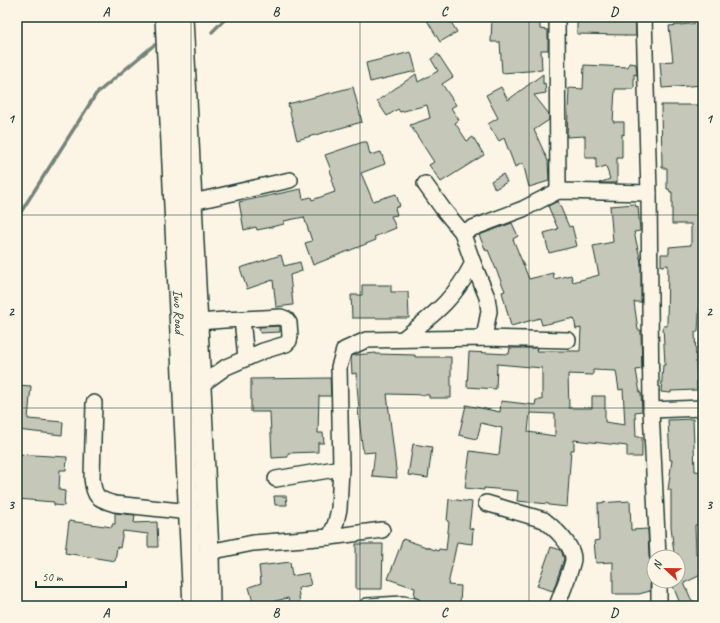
<svg xmlns="http://www.w3.org/2000/svg" width="720" height="623" font-family="Caveat,sans-serif">
<rect width="100%" height="100%" fill="#fcf5e5"/>
<filter id="ink" filterUnits="userSpaceOnUse"><feTurbulence type="fractalNoise" baseFrequency=".025" numOctaves="2"/><feDisplacementMap in="SourceGraphic" scale="8" xChannelSelector="R" yChannelSelector="G"/><feConvolveMatrix kernelMatrix="1 2 1 2 8 2 1 2 1" color-interpolation-filters="sRGB"/></filter>
<g filter="url(#ink)">
<g fill="none" stroke-linecap="round" stroke-linejoin="round">
<g stroke="#758479" stroke-width="3.5">
<polyline points="212,32 227,17"/>
<polyline points="17,218 96,94 154,45"/>
</g>
</g>
<g fill="#c5c7b9" stroke="#1f3d34" fill-rule="evenodd">
<polygon points="425,17 448,17 457,32 440,42"/>
<polygon points="492,17 540,17 540,29 548,30 548,50 541,50 542,70 502,73 500,42 491,42"/>
<polygon points="625,17 635,17 636,36 625,36 625,35 577,34 577,19 625,19"/>
<polygon points="700,23 703,56 703,85 662,88 660,62 673,61 669,26"/>
<polygon points="411,52 416,71 370,82 366,63"/>
<polygon points="438,54 453,77 442,84 456,105 451,108 459,120 455,123 467,141 473,137 484,155 441,182 429,165 434,162 410,125 430,118 427,105 400,112 398,109 387,116 377,101 416,74 418,82 438,71 431,59"/>
<polygon points="629,63 636,64 637,75 634,74 634,89 615,89 613,122 624,122 624,135 622,134 622,158 617,158 617,183 599,183 610,179 606,166 596,169 596,158 585,158 585,136 567,137 569,88 583,89 584,65 628,67"/>
<polygon points="543,74 543,84 545,83 546,93 534,95 549,114 549,120 534,130 548,161 549,181 529,187 523,163 515,167 504,138 499,141 488,124 498,118 486,95 501,87 508,100"/>
<polygon points="353,87 362,122 297,140 288,104"/>
<polygon points="661,105 703,105 703,267 702,267 698,332 695,332 697,390 671,391 671,393 661,392 663,365 665,365 663,326 667,326 668,265 661,266 661,254 669,254 669,247 691,245 691,224 672,224 672,192 670,192 669,189 667,189 667,168 662,168"/>
<polygon points="363,142 367,142 370,155 381,152 385,164 361,173 373,201 396,194 400,206 395,208 397,215 391,216 396,228 374,237 376,240 313,265 305,243 312,241 304,217 284,221 284,224 267,228 257,230 256,227 244,230 239,202 301,189 303,199 311,197 312,200 335,192 331,179 333,178 330,171 331,170 325,155"/>
<polygon points="503,174 507,182 495,189 491,181"/>
<polygon points="558,201 569,227 572,226 577,246 549,253 544,233 558,229 548,206"/>
<path d="M635 204 636 207 638 206 640 231 634 232 641 262V302H634L638 330H641V334L642 369 636 370 640 393H641L642 411 635 412 636 437H642V457H627V446L574 440V450H571L567 507 549 505V504L517 501 518 491 484 488V490L465 488 470 451 499 455 502 428 481 423 477 439 459 435 466 405 500 412 501 401 535 405 536 400H542V368L497 364 496 389 467 387 469 352 509 354 510 348H537L536 351H580L581 328 576 329 574 318 542 325 540 318 511 326 502 292 505 291 488 250 486 251 479 235 512 223 518 236 513 239 529 279 553 273 554 279 571 275 573 282 599 275 593 246 613 242 610 206ZM593 370 616 371 619 390 623 389 625 425 605 422V396H592V408H569L568 374 593 375ZM530 413 555 414V436L528 432Z"/>
<polygon points="281,255 284,266 300,262 302,271 290,275 293,305 276,307 273,280 247,289 240,268"/>
<polygon points="362,285 391,285 391,292 408,292 409,318 352,318 351,295 362,295"/>
<polygon points="280,326 280,332 260,333 259,327"/>
<polygon points="376,353 376,354 415,355 415,357 451,357 451,398 429,398 429,395 387,394 397,478 372,476 375,452 363,453 358,409 359,409 356,373 352,374 351,358 351,356 355,355"/>
<polygon points="330,378 331,396 319,396 318,433 323,433 324,443 318,443 318,452 288,453 288,457 272,458 270,412 251,412 251,379"/>
<polygon points="17,385 31,386 28,419 63,422 62,435 17,430"/>
<polygon points="693,419 695,471 703,472 703,524 695,525 696,554 703,551 703,574 684,583 691,599 699,606 681,606 673,586 678,584 678,554 674,554 671,526 671,490 668,490 672,460 670,460 668,420"/>
<polygon points="413,444 432,447 428,478 408,475"/>
<polygon points="17,454 67,457 66,470 60,470 59,490 65,491 64,506 54,505 54,502 17,499"/>
<polygon points="274,496 286,496 287,505 275,505"/>
<polygon points="449,499 472,502 469,528 473,529 472,544 457,542 448,585 461,586 460,605 422,603 419,599 414,597 415,588 388,579 403,539 438,551 439,549 446,550 449,522 447,521"/>
<polygon points="630,501 631,530 648,529 649,557 651,562 650,591 639,594 613,594 613,562 596,563 594,541 599,540 598,503"/>
<polygon points="115,513 135,515 134,523 157,522 158,547 148,547 148,534 123,531 120,548 117,547 115,561 65,553 69,521 112,527 112,524 115,524"/>
<polygon points="356,544 383,544 382,589 356,589"/>
<polygon points="551,547 561,550 564,559 553,591 537,586"/>
<polygon points="290,562 292,576 308,573 311,585 298,588 300,604 290,606 288,598 254,606 249,587 261,583 259,566"/>
</g>
<g fill="none" stroke-linecap="round" stroke-linejoin="round">
<defs>
<g id="minor">
<polyline points="557,17 558,191"/>
<polyline points="644,17 649,193 651,410 658,557"/>
<polyline points="425,184 443,209 462,232 473,263 487,297 489,311 484,338"/>
<polyline points="193,202 290,180"/>
<polyline points="462,232 523,209 558,191 649,193"/>
<polyline points="242,319 246,358"/>
<polyline points="198,322 225,320 281,317 286,319 289,323 290,336 289,341 286,344 263,351 226,367 201,385"/>
<path d="M403 339C434 314 454 300 473 263"/>
<path d="M94 403 92 478C94 497 97 499 115 504L189 512"/>
<polyline points="651,410 703,408"/>
<polyline points="276,479 341,468"/>
<path d="M486 503 544 520C554 528 573 545 573 559 573 566 560 597 557 606"/>
<polyline points="330,537 336,522 339,509 341,468 339,367 344,350 366,340 484,338 568,340"/>
<polyline points="209,552 253,543 330,537 382,530"/>
<polyline points="659,581 659,606"/>
<polyline points="367,606 403,604 414,606"/>
</g>
<g id="major">
<path id="s1" d="M165 17 193 606"/>
<polyline points="183,17 209,552 210,606"/>
</g>
</defs>
<use href="#minor" stroke="#1f3d34" stroke-width="18"/>
<use href="#major" stroke="#1f3d34" stroke-width="22"/>
<use href="#minor" stroke="#fcf5e5" stroke-width="15"/>
<use href="#major" stroke="#fcf5e5" stroke-width="19"/>
</g>
</g>
<path fill="none" stroke="#1f3d34" stroke-width="1" stroke-opacity="0.55" d="M191 17V606M360 17V606M529 17V606M17 215H703M17 408H703"/>
<g text-anchor="middle" dominant-baseline="central" stroke-width="4" stroke-linejoin="round" paint-order="stroke">
<g font-size="14" fill="#1f3d34" stroke="#fcf5e5">
<text stroke="none"><textPath href="#s1" startOffset="295">Iwo Road</textPath></text>
</g>
</g>
<rect width="720" height="623" fill="none" stroke="#fcf5e5" stroke-width="44"/>
<g transform="translate(666 569) rotate(292)"><circle r="19" fill="#fcf5e5" stroke="#a4ab9e"/>
<path d="M0-3L7 15L0 10L-7 15Z" fill="#c8321e"/>
<text y="-6" font-size="11" font-weight="bold" text-anchor="middle" fill="#1f3d34">N</text>
</g>
<path d="M36 581v6h90v-6" fill="none" stroke="#1f3d34" stroke-width="2"/>
<text x="42" y="581" font-size="12" fill="#1f3d34" stroke="#fcf5e5" stroke-width="3" paint-order="stroke">50 m</text>
<rect x="22" y="22" width="676" height="579" fill="none" stroke="#1f3d34" stroke-width="1.5"/>
<g font-size="13" text-anchor="middle" font-weight="bold" fill="#1f3d34">
<text x="106" y="16">A</text>
<text x="276" y="16">B</text>
<text x="444" y="16">C</text>
<text x="614" y="16">D</text>
<text x="11" y="123">1</text>
<text x="709" y="123">1</text>
<text x="11" y="316">2</text>
<text x="709" y="316">2</text>
<text x="11" y="509">3</text>
<text x="709" y="509">3</text>
<text x="106" y="617">A</text>
<text x="276" y="617">B</text>
<text x="444" y="617">C</text>
<text x="614" y="617">D</text>
</g>
</svg>
